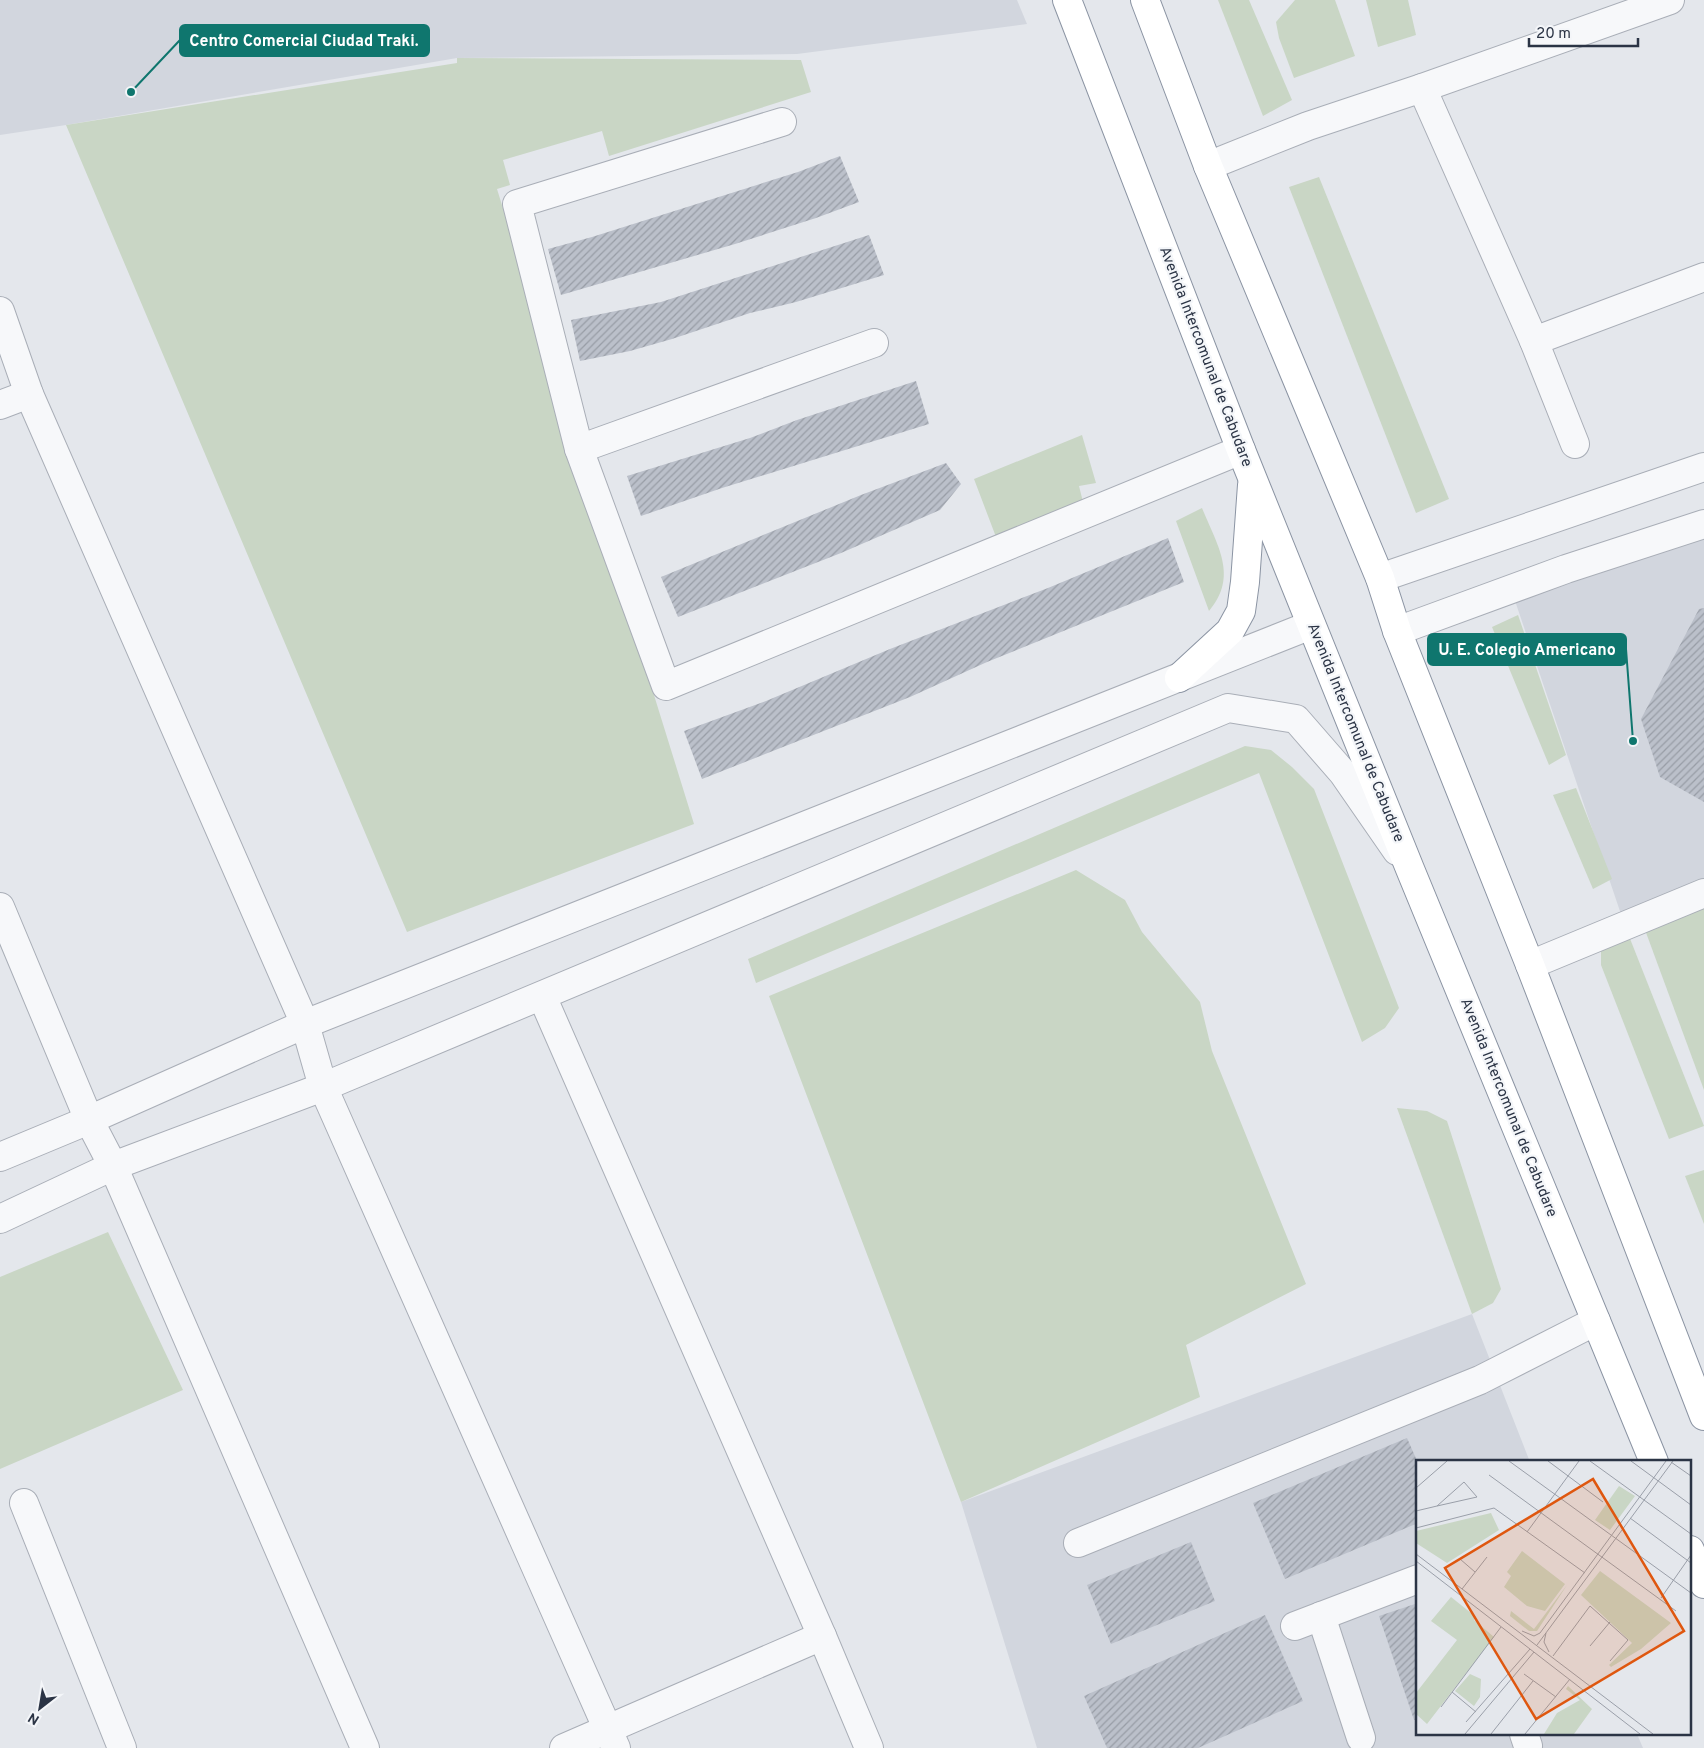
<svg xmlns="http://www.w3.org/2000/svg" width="1704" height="1748" font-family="Overpass,sans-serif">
<defs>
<pattern id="building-hatch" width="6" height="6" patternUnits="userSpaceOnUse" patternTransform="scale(1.25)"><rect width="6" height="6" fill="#bbc0ca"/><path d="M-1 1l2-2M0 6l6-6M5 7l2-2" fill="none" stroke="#989da6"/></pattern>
</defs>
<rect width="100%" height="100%" fill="#e4e7ec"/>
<g fill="#d2d6de">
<polygon points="0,0 1017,0 1027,24 797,54 457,58 66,125 0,135"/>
<polygon points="1704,516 1704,894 1625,926 1511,589"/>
<polygon points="1472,1314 1530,1462 1418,1462 1418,1734 1637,1734 1643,1748 1037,1748 961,1502"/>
</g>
<g fill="#c9d6c5">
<polygon points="1218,0 1249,0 1292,100 1263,116"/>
<polygon points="1295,0 1335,0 1355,56 1294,78 1279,38 1276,22"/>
<polygon points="1366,0 1408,0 1416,35 1378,47"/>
<polygon points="457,58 801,60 811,92 609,156 602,131 503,160 510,185 497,189 694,824 407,932 66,125 457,63"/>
<polygon points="1319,177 1449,499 1416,513 1289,187"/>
<polygon points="1082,435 1096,483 1079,486 1083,502 996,537 974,479"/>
<path d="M1202 508C1217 545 1239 576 1209 611L1176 521Z"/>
<polygon points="1518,615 1566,755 1549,765 1492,627"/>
<polygon points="1245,746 1271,750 1292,767 1314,789 1399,1008 1385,1028 1362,1042 1259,773 756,983 748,959"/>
<polygon points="1576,788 1612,879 1593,889 1553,795"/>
<polygon points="1076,870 1125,900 1142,932 1200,1002 1212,1051 1306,1284 1186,1345 1200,1397 961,1502 769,996"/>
<polygon points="1704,894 1704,1090 1641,919"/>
<polygon points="1625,926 1704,1126 1669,1139 1601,965 1601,951"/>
<polygon points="1397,1108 1427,1111 1447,1121 1501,1289 1493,1303 1472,1314"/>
<polygon points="1704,1170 1704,1224 1685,1176"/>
<polygon points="108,1232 183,1390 0,1469 0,1277"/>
</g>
<g fill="url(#building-hatch)">
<polygon points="840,156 859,202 816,218 735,244 561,295 548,249 592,237 798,172"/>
<polygon points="869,235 884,275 796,302 750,313 672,339 630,351 580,361 571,320 661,302"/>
<polygon points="916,381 929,424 722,488 641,516 627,476 750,438 797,420"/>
<polygon points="946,463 961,484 940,510 841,553 678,617 661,577 861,495"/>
<polygon points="1168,538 1184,582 987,662 910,697 702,779 684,731 766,701 890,649 1048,588"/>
<polygon points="1704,608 1704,802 1660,777 1641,719 1699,609"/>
<polygon points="1407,1438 1418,1463 1418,1523 1285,1579 1253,1503"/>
<polygon points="1191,1542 1215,1601 1111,1644 1087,1585"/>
<polygon points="1418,1603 1418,1719 1414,1720 1379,1616"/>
<polygon points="1265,1615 1303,1701 1198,1748 1107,1748 1084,1696"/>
</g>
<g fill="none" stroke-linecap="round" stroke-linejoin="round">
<defs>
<g id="minor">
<polyline points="1422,88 1534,341 1575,444"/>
<polyline points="782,122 517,204 579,449 666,686 1241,450"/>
<polyline points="1208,166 1308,126 1422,88 1670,0"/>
<polyline points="0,311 29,394 305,1024 323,1087 616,1748"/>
<polyline points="1534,341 1704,277"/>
<polyline points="0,405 29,394"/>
<polyline points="579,449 874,343"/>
<polyline points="1380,578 1704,467"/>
<polyline points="1397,631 1566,569 1704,524"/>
<polyline points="0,907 89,1120 113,1166 365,1748"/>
<polyline points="1530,965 1704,893"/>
<polyline points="542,996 822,1636 869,1748"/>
<polyline points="0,1157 89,1120 305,1024 1311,625"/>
<polyline points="0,1219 113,1166 323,1087 1228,708 1296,719 1343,773 1397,851"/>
<polyline points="24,1503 122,1748"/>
<polyline points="1078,1543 1480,1380 1596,1321"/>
<polyline points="1321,1616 1361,1738"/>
<polyline points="1295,1626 1418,1579"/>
<polyline points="1524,1734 1528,1746"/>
<polyline points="564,1748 822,1636"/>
</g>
<g id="highway">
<polyline points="1067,0 1241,450 1410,869 1654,1462"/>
<polyline points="1145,0 1208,166 1380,578 1397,631 1530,965 1704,1416"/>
<polyline points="1179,678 1230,631 1241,611 1245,582 1252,485"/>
<polyline points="1690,1550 1704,1584"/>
</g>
</defs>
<use href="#minor" stroke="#a9aeb7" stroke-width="30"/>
<use href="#highway" stroke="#8b94a3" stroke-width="30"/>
<use href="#minor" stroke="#f7f8fa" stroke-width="28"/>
<use href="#highway" stroke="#fff" stroke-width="28"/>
</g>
<g text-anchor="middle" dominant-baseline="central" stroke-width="4.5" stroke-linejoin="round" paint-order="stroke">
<g font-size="15" fill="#2b3445" stroke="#f4f6f9">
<text transform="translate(1205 357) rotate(69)">Avenida Intercomunal de Cabudare</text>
<text transform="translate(1355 733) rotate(68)">Avenida Intercomunal de Cabudare</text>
<text transform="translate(1508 1108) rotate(68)">Avenida Intercomunal de Cabudare</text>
</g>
</g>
<g transform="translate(1416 1460)">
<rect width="275" height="275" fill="#e4e7ec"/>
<path d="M203 26 219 36 194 70 179 60ZM75 53 83 70 31 103 0 83V71ZM106 91 149 124 129 151 111 146 88 127 95 116 91 112ZM184 111 255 163 225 189 195 207 193 205 216 183 165 135ZM151 125 121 171H113L94 156 95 151 118 169ZM35 137 60 157 58 160 78 177 11 264 0 254V233L41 180 15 161ZM54 214 65 219 64 237 58 246 39 231ZM152 226 176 249 158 274H128L141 253 164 240 150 229Z" fill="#c9d6c5"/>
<path fill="none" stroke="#9a9fa9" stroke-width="1" d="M93 1 275 133M132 1 187 42M174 1 275 74M215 1 275 45M255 2 275 16M73 15 260 151M0 28 31 1M0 51 21 46 61 37 48 22 21 46M214 58 275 103M0 68 78 48 169 113M111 72 163 1M0 94 237 274M44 99 59 112M0 101 224 274M46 129 71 97M245 138 275 95M106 171 118 176 124 173 250 1M130 173 128 182 133 192M121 185 257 1M174 186 194 162M137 196 174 146 212 180 194 201M108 214 140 237M36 232 60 252M25 247 85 167M50 262 114 189M49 274 118 192M75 274 117 221M109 274 154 219"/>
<path fill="#df570f" fill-opacity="0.15" stroke="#df570f" stroke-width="2.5" d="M177 19 268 171 120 259 29 108Z"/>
<rect width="275" height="275" fill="none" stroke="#2b3445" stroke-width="2.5"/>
</g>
<path fill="none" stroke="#0f766e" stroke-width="2" d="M131 92L180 40M1633 741L1626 649"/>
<g fill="#0f766e" stroke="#f4f6f9" stroke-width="2">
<circle cx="131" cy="92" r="5"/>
<circle cx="1633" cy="741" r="5"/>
</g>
<g fill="#0f766e" stroke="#0f766e" stroke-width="2">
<rect x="180" y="25" width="249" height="31" rx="5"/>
<rect x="1428" y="634" width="198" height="31" rx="5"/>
</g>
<g font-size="16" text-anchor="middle" font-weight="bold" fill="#fff">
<text x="304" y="46">Centro Comercial Ciudad Traki.</text>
<text x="1527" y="655">U. E. Colegio Americano</text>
</g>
<g transform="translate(40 1708) rotate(211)" stroke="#f4f6f9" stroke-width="4" paint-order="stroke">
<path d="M0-4L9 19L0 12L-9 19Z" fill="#2b3445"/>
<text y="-8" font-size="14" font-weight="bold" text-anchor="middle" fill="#2b3445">N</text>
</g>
<path d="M1529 38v8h109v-8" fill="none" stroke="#2b3445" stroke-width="2.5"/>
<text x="1536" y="38" font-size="15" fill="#2b3445" stroke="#f4f6f9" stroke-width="4" paint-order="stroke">20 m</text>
</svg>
